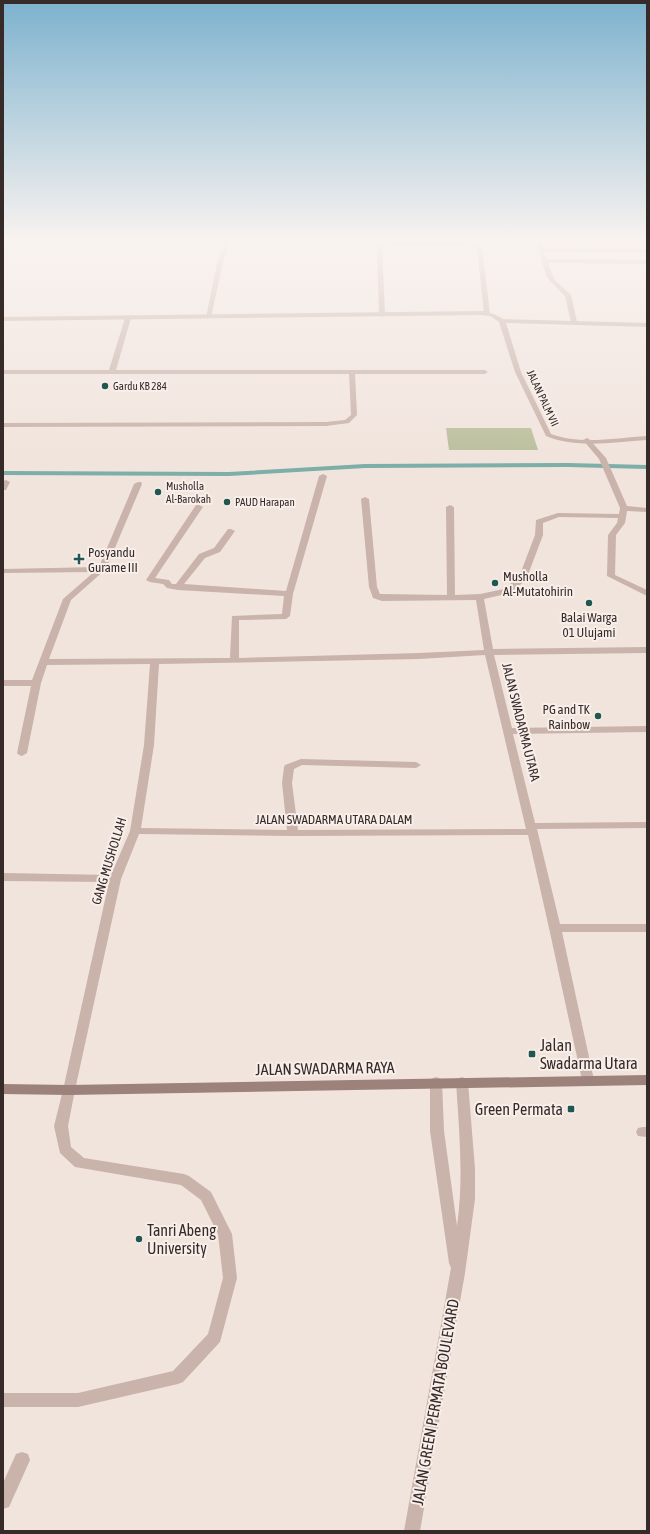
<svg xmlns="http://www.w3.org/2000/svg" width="650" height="1534" font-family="'Asap Condensed',sans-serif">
<rect width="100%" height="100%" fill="#f1e4dd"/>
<polygon fill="#bbc09e" points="446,428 531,428 538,450 449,450"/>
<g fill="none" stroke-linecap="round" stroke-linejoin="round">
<polygon fill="#7daea7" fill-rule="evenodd" points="568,463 647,465 647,469 568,467 365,468 229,476 3,475 3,471 229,472 365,464"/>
<g fill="#c9b3aa" fill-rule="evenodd">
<polygon points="69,1085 74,1087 75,1090 68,1126 71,1147 84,1158 184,1174 189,1176 211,1192 232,1234 237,1278 220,1342 183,1382 178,1384 78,1407 3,1407 3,1393 78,1393 173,1371 208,1334 223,1278 218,1234 201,1200 181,1185 75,1167 60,1153 54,1126 63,1090 64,1087"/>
<polygon points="643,1127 647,1127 647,1137 638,1136 636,1132 638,1128"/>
</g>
<g fill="#c9b3aa" fill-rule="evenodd">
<polygon points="215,238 376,240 377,238 381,238 382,241 395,242 477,243 477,238 481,238 490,314 487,316 484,314 477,247 395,246 382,244 385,315 382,317 379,315 377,244 230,240 223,263 211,317 206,318 217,263 225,240 217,240"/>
<polygon points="535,238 539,238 543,248 647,249 647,253 544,252 547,259 647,260 647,264 548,263 554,279 571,295 577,322 574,324 571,322 565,296 550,281 546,275"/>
<polygon points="128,316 131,318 116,370 485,370 488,372 485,374 355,374 357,415 349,423 326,426 3,427 3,423 326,422 345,420 351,415 349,374 3,374 3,370 109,370 125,318"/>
<path d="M587 438 589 439 606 458 627 506 647 508V512L627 511 625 523 616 535 615 575 647 590V596L607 576 608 535 617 523 618 518 559 517 543 523V535L526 580 510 593 484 599 493 649 647 647V653L494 655 512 728 647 726V732L513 734 535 823 647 822V828L537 829 560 924H647V932H562L594 1080 593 1083 588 1085 583 1083 582 1080 549 928 528 835 293 836 139 834 121 879 75 1090 74 1093 69 1095 64 1093 63 1090 109 882 3 881V873L111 875 130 831 144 745 150 664 47 665 41 683 27 753 22 756 19 755 17 753 31 686H3V680H32L63 599 94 572 3 573V569L99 567 134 484 138 482H141L142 484 106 569 71 600 49 659 230 658 232 616 282 614 284 596 178 590 167 588 163 584 150 582 146 580 196 505H199L203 507 155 578 169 580 172 584H176L199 554 214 548 228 529H231L235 531 220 552 205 558 184 584 286 591 319 476 323 474 327 476 293 594 290 616 286 619 239 620V658L419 653 484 650 476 600 382 601 373 598 369 587 361 499 365 497 369 499 377 587 380 594 447 595 446 507 450 505 454 507 455 595 480 594 504 589 519 577 535 535 536 520 558 513 619 514 620 508 599 459 583 440ZM485 655 526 829 298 830 292 783 294 769 302 765 416 768 421 765 416 762 301 759 285 765 284 767 282 783 287 830 141 828 154 745 159 664 419 659Z"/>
<polygon points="6,480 10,482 6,490 3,490 3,481"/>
<path d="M436 1077 441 1079 442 1082 444 1131 457 1226C464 1178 459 1130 456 1082L457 1079 462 1077 467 1079 468 1082 475 1169V1199L465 1273 420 1531H404L451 1268 449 1263 430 1131V1082L431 1079Z"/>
<polygon points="22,1452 28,1454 30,1460 9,1507 3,1509 3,1483 16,1454"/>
</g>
<path fill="#c9b3aa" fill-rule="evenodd" d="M482 311 494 314 503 319 647 323V327L506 323 521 372 551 434C580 445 616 438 647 436V440C614 442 577 449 546 436L515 372 499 322 490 316 482 315 3 321V317Z"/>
<polygon fill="#9d817b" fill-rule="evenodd" points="647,1075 647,1085 69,1095 3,1094 3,1084 69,1085"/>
</g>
<linearGradient id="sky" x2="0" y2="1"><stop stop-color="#7db2ce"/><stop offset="0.53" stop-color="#f9f3f0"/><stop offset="1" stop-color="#f9f3f0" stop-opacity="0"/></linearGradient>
<rect width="650" height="453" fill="url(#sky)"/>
<g fill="#205751" stroke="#f9efea" stroke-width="1.5">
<circle cx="105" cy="386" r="4"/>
<circle cx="158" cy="492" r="4"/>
<circle cx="227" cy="502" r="4"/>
<path d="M77 553h4v4h4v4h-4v4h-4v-4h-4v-4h4z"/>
<circle cx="495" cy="583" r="4"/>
<circle cx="589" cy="603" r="4"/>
<circle cx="598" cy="716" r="4"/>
<rect x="528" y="1050" width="8" height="8" rx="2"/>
<rect x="567" y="1105" width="8" height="8" rx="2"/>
<circle cx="139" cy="1239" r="4"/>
</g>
<g text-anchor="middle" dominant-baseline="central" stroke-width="4" stroke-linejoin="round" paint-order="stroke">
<g font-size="11" fill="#372b29" stroke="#f9efea" text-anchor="start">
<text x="113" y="386">Gardu KB 284</text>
<text x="166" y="486">Musholla<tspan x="166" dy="13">Al-Barokah</tspan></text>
<text x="235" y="502">PAUD Harapan</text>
</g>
<g font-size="11" fill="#372b29" stroke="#f9efea">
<text transform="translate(543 398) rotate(65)">JALAN PALM VII</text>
</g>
<g font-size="13" fill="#372b29" stroke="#f9efea" text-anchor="start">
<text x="88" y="552">Posyandu<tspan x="88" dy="15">Gurame III</tspan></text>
<text x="503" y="576">Musholla<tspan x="503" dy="15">Al-Mutatohirin</tspan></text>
<text x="589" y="617" text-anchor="middle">Balai Warga<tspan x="589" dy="15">01 Ulujami</tspan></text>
<text x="590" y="709" text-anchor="end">PG and TK<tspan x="590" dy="15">Rainbow</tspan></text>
</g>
<g font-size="13" fill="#372b29" stroke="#f9efea">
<text transform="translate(521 722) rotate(76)">JALAN SWADARMA UTARA</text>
<text x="334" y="819">JALAN SWADARMA UTARA DALAM</text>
<text transform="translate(109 861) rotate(-73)">GANG MUSHOLLAH</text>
</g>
<g font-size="16" fill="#372b29" stroke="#f9efea" text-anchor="start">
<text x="540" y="1045">Jalan<tspan x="540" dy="18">Swadarma Utara</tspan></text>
<text x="563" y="1109" text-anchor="end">Green Permata</text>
<text x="147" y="1230">Tanri Abeng<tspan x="147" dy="18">University</tspan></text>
</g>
<g font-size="16" fill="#372b29" stroke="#f9efea">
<text transform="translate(325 1068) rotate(-1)">JALAN SWADARMA RAYA</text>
<text transform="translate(435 1402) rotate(-80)">JALAN GREEN PERMATA BOULEVARD</text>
</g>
</g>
<rect width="650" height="1534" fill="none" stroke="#372b29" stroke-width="8"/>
</svg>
